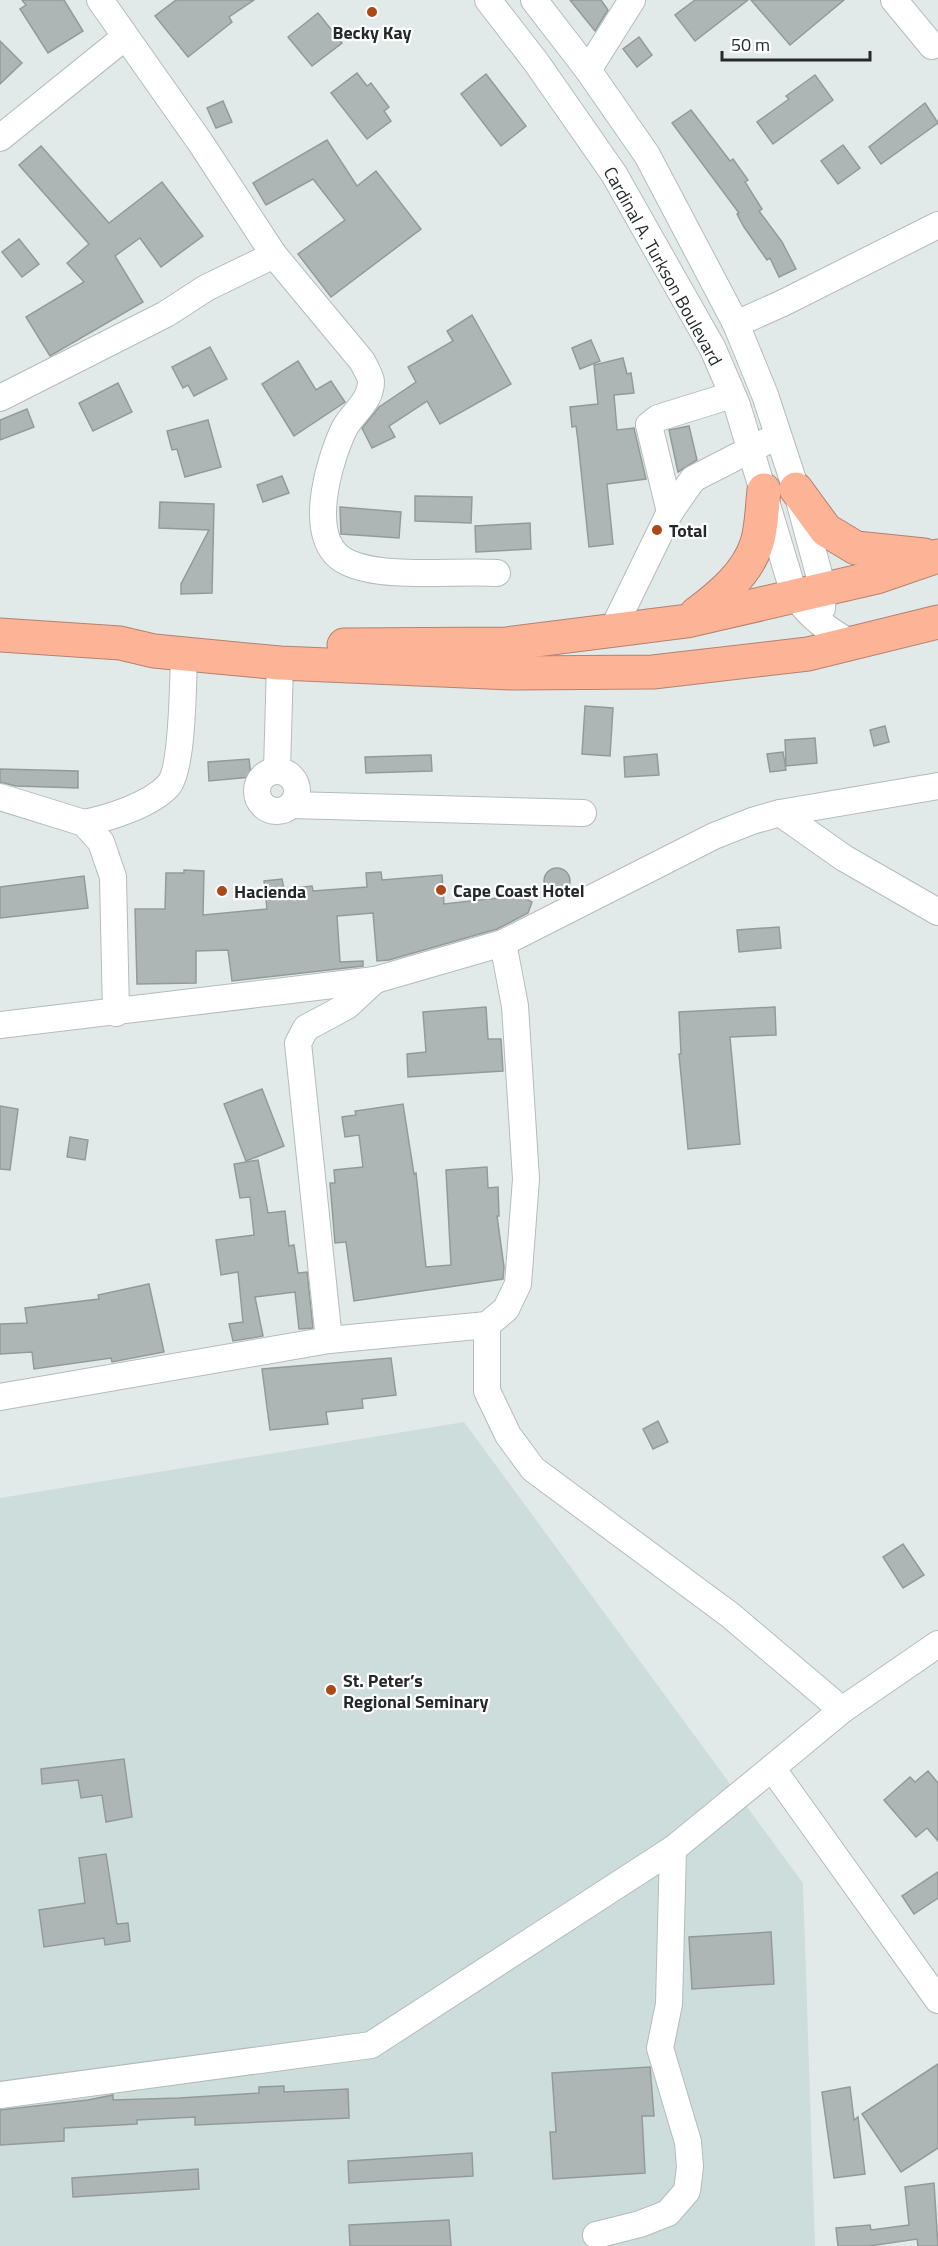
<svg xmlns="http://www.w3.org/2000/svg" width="938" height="2246" font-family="'Titillium Web',sans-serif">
<rect width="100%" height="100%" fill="#e2eae9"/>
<polygon fill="#ccdddc" points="464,1422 803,1883 815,2246 0,2246 0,1498"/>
<g fill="#aeb6b5" stroke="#939b9a" stroke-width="1.5">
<polygon points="22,0 64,0 83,31 48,53 20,9 26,5"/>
<polygon points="176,0 254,0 229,17 232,22 188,57 155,16"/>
<polygon points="570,0 601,0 608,10 595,31"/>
<polygon points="695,0 748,0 695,41 675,15"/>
<polygon points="751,0 844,0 790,45"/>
<polygon points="318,13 342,43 312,66 288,37"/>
<polygon points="639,37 652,55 637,67 623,49"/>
<polygon points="0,41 22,63 0,84"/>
<polygon points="357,73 367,86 371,83 389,107 384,111 391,121 367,139 331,93"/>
<polygon points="486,74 526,126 501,146 461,94"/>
<polygon points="815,75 833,100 773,144 757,122 789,99 786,96"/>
<polygon points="223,101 232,122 216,128 207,108"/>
<polygon points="925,103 938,123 881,164 869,147"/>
<polygon points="691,110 730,161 733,159 748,180 745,182 762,209 759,211 782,242 796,269 779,277 770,258 767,260 744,227 737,214 739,213 672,123"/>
<polygon points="327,140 357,186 376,171 421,229 331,297 298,254 345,220 313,179 266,205 253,183"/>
<polygon points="843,145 860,168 838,184 821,161"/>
<polygon points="41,146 109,223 162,182 203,236 161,267 140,238 115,256 143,302 50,356 26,317 84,282 67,263 89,244 19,165"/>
<polygon points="19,239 39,264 22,277 2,252"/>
<polygon points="472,315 511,384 440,424 427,401 389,426 395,437 372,448 362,428 379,407 416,382 408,367 453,341 447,331"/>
<polygon points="591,340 600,361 580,369 572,348"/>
<polygon points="210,347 227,379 194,396 188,385 183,388 172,367"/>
<polygon points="623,358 627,374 631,373 634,393 614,395 617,430 634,428 646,479 607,484 613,544 589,547 578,441 576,426 572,427 570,407 598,404 594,365"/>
<polygon points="298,361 316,390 331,381 345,402 294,436 262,384"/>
<polygon points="118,383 132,412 93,431 79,403"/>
<polygon points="27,409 34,427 0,440 0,420"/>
<polygon points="208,420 221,467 185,477 177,449 172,450 167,431"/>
<polygon points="689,426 697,460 678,472 669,430"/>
<polygon points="282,476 289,493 263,502 257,485"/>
<polygon points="415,496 472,497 471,523 415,521"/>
<polygon points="160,502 214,504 212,593 181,594 181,584 209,530 159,528"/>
<polygon points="340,507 401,512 399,538 341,534"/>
<polygon points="530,523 531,549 476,552 475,526"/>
<polygon points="585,706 613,708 610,756 582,754"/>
<polygon points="885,726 889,742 874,746 870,730"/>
<polygon points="815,738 817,763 786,766 785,740"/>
<polygon points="783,752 786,770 770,772 767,754"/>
<polygon points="657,754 659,775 625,777 624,757"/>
<polygon points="431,755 432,771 366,773 365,757"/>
<polygon points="249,759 251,777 209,781 208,762"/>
<polygon points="0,769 78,771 78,788 16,786 0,782"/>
<circle cx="557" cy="881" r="13"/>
<polygon points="184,870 204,871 203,915 267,909 264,881 282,879 284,889 312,886 313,891 367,887 366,873 381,872 382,880 442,875 444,904 498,898 506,893 514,892 532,902 528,913 497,929 389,960 377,961 373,913 337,916 340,962 363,961 363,966 232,981 228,950 196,951 196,983 137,984 135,909 165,909 166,873 184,873"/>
<polygon points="84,876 88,908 0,918 0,887"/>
<polygon points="779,927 781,948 739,952 737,930"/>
<polygon points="486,1007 488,1039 501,1039 503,1071 408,1077 407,1054 426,1052 423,1012"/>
<polygon points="775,1007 776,1035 730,1037 740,1144 688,1149 679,1054 681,1054 679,1012"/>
<polygon points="262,1089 284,1146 246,1161 224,1104"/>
<polygon points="403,1104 414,1174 416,1173 426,1267 451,1265 446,1170 487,1167 488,1188 498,1187 499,1216 497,1216 504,1267 503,1279 354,1301 346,1242 335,1243 330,1183 335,1183 334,1170 363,1167 359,1135 345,1137 342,1117 356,1115 355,1111"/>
<polygon points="0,1106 18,1109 10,1170 0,1169"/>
<polygon points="70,1137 88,1140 85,1160 67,1157"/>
<polygon points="258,1160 268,1213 285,1211 289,1246 294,1245 298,1273 307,1272 313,1328 299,1329 295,1292 255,1297 263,1336 233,1341 229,1324 243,1322 238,1272 221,1275 216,1240 254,1235 250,1197 240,1198 234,1164"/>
<polygon points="149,1284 164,1352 112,1362 111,1358 34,1369 32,1352 0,1354 0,1324 27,1323 25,1308 99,1299 98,1295"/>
<polygon points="391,1358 396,1395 362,1399 363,1408 326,1412 328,1424 270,1430 262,1369"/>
<polygon points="658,1421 668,1442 653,1449 643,1429"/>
<polygon points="903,1544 924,1575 903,1588 883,1557"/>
<polygon points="124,1759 132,1817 106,1822 102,1795 81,1798 78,1780 42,1784 41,1769"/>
<polygon points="928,1771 938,1783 938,1841 927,1828 916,1837 884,1800 910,1777 915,1782"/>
<polygon points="106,1854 117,1924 128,1923 130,1941 105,1945 104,1938 44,1947 39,1910 85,1903 79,1858"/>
<polygon points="938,1872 938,1898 914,1914 902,1896"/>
<polygon points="771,1932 774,1984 692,1989 689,1937"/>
<polygon points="938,2064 938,2148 901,2172 862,2114"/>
<polygon points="650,2067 654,2116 642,2116 645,2173 553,2179 550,2132 556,2132 552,2073"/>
<polygon points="284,2086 284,2092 348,2089 349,2118 195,2125 195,2117 137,2120 137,2124 64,2128 64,2141 0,2145 0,2110 88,2100 113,2095 113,2100 179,2098 259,2093 259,2087"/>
<polygon points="850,2087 854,2120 858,2117 865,2174 834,2178 822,2092"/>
<polygon points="472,2153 473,2176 349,2183 348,2161"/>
<polygon points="198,2169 199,2189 73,2197 72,2178"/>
<polygon points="934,2183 938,2246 918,2246 917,2239 869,2246 838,2246 836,2228 870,2225 871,2230 909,2225 905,2187"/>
<polygon points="449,2220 451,2246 350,2246 349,2225"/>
</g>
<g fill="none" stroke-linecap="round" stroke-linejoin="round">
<defs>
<g id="minor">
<path d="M100 0 200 142 274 255 362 361C365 367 371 376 371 382 371 402 352 413 344 429 329 461 304 542 347 562 384 580 455 570 497 573"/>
<path d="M488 0 536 62 614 174 713 349 737 405 794 594C809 617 829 631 853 644"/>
<polyline points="534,0 588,70 647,155 736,324 765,395 796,489 823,589 822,608"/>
<polyline points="894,0 932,46"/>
<polyline points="588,70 632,0"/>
<polyline points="0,138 125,37"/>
<polyline points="736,324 783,303 938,225"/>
<polyline points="0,398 166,314 206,288 274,255"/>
<polyline points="670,512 649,425 658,418 732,395"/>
<polyline points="612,631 670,512 693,479 765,442"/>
<circle cx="277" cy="791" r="20"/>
<polyline points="277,771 280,663"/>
<polyline points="0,797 84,823 101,842 113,877 116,1013"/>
<polyline points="292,805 583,813"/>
<polyline points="780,813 844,858 938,912"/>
<path d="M84 823C109 818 150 805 168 786 183 770 183 680 184 654"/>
<polyline points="0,1025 375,980 503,943 714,836 752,821 780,813 938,786"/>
<polyline points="487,1325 506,1309 518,1284 526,1179 515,1006 503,943"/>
<polyline points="329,1340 298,1043 306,1028 347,1006 375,980"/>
<polyline points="0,1397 329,1340 487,1325 487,1391 508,1435 533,1469 730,1615 842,1710"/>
<polyline points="938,1644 842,1710 772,1768 938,2000"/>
<polyline points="0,2095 371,2045 673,1849 772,1768"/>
<polyline points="596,2235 640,2224 668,2213 687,2191 690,2167 688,2142 660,2048 669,2004 673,1849"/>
</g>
<g id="highway">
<polyline points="796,489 826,530 856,548 924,555"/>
<path d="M696 614C721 595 747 574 757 543 762 527 762 507 764 490"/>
<polyline points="0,635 120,643 154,651 280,663 513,673 653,672 808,654 938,622"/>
<polyline points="344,645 506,644 687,621 877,577 938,556"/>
</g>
</defs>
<use href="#minor" stroke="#b4bcbb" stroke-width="28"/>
<use href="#highway" stroke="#b18370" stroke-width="35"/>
<use href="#minor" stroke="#fff" stroke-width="26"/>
<use href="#highway" stroke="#fcb396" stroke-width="33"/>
</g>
<g fill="#ad4818" stroke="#fff" stroke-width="2">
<circle cx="372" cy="12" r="6"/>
<circle cx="657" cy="530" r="6"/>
<circle cx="441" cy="890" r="6"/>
<circle cx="222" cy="891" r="6"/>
<circle cx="331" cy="1690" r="6"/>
</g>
<g text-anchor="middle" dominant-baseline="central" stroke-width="4.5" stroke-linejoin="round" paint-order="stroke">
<g font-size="18" font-weight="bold" fill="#262929" stroke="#fff" text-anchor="start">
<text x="372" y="32" text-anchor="middle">Becky Kay</text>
<text x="669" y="530">Total</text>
<text x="453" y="890">Cape Coast Hotel</text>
<text x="234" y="891">Hacienda</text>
<text x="343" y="1680">St. Peter’s<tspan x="343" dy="21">Regional Seminary</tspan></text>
</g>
<g font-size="18" fill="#262929" stroke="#fff">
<text transform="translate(663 266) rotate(61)">Cardinal A. Turkson Boulevard</text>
</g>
</g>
<path d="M722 51v9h148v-9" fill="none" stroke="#262929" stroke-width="3"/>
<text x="731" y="51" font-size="18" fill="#262929" stroke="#ffffff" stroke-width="4.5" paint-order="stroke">50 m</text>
</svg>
